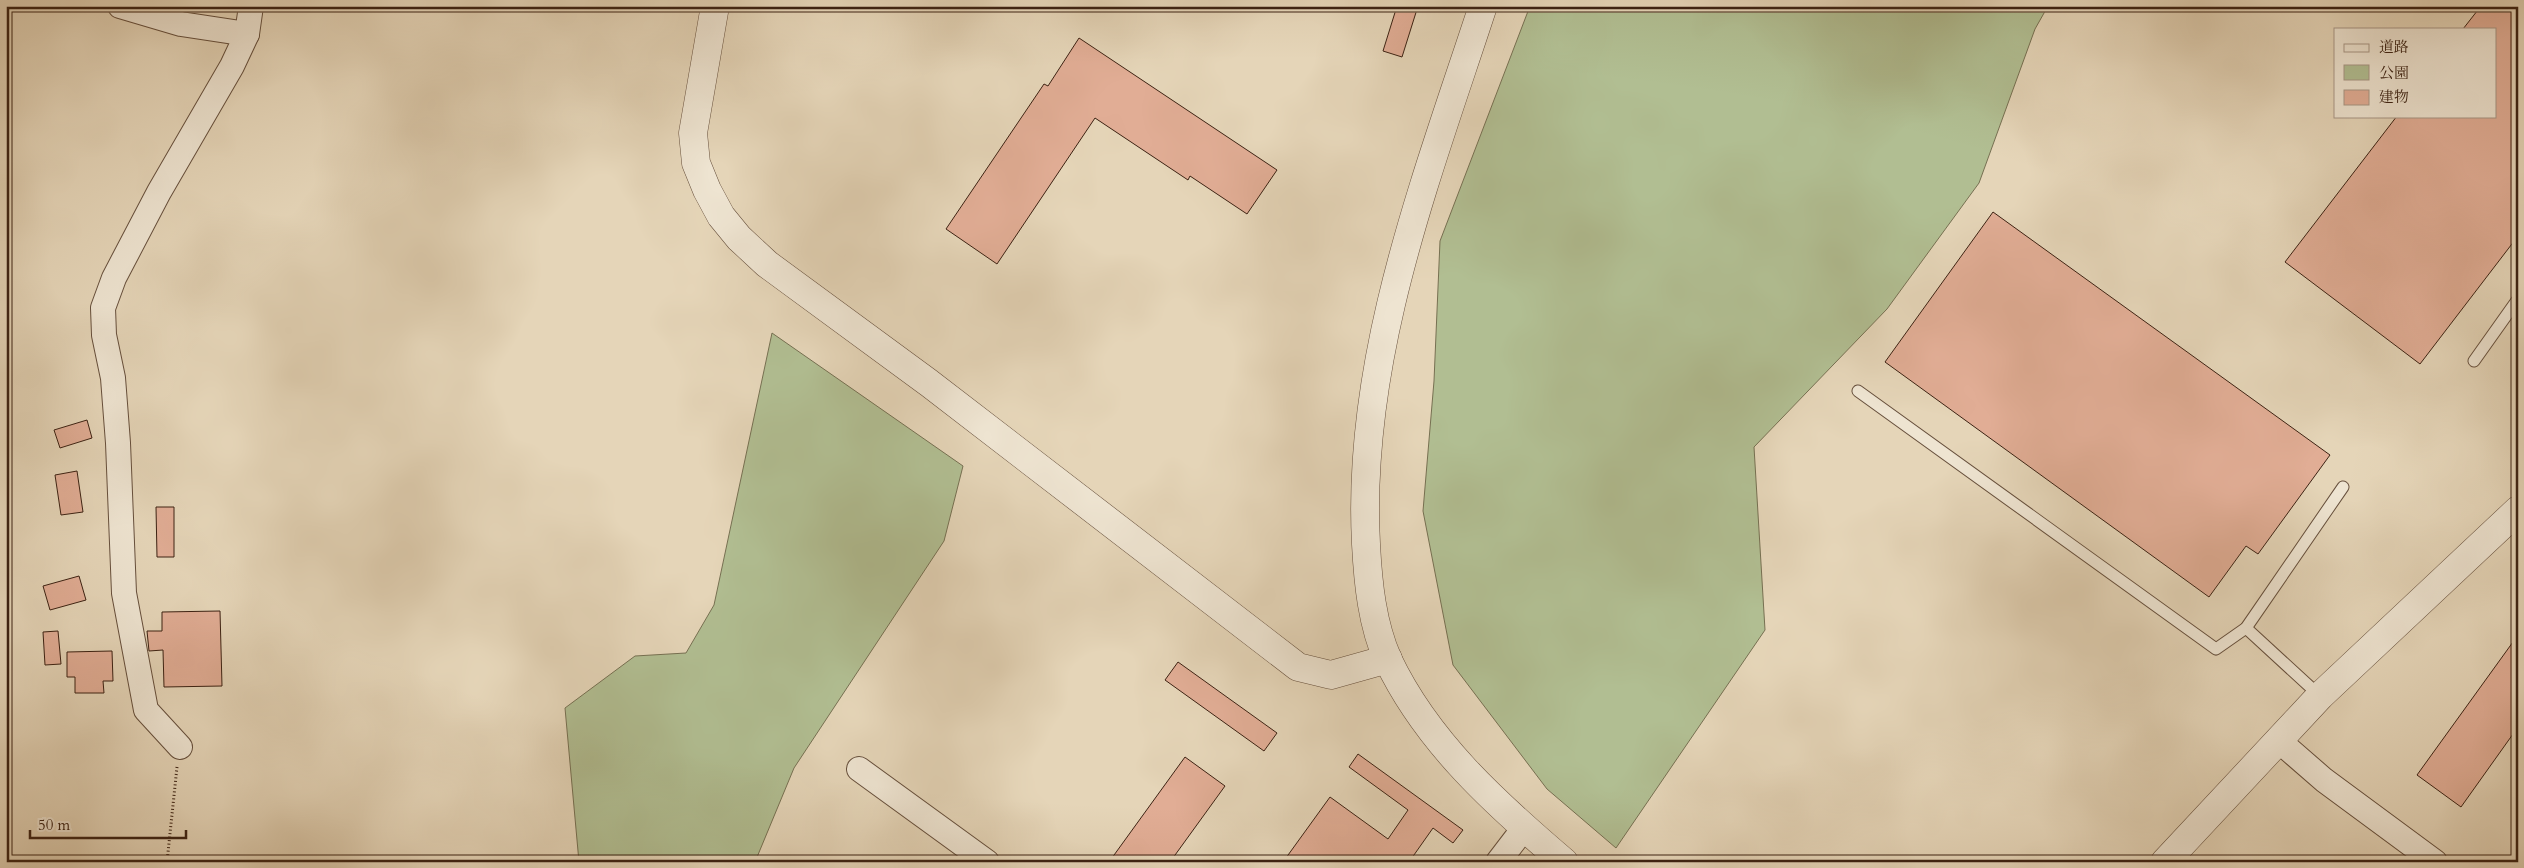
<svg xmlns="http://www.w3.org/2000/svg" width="2524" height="868" font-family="Cardo,'Noto Serif JP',serif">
<rect width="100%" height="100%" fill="#e5d5b8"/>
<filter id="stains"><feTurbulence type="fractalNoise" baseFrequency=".004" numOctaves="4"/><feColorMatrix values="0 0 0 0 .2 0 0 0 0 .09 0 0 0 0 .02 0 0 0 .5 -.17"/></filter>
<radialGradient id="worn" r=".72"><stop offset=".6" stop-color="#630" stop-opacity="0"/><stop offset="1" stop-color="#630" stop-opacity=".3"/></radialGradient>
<g fill="#b1be92" stroke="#767052">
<polygon points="1530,6 2048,6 2035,29 1979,183 1887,309 1754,447 1765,630 1616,848 1547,789 1453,665 1423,511 1434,381 1440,241"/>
<polygon points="772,333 963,466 944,541 794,768 755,862 579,862 565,708 635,656 686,653 714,605"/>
</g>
<g fill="#e1ad95" stroke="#3c2213">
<polygon points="1397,6 1418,6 1402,57 1383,51"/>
<polygon points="2481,6 2518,6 2518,236 2420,364 2285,262 2397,116 2495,116 2495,29 2463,29"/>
<polygon points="1079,38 1277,170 1247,214 1190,176 1188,180 1095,118 997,264 946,229 1044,84 1048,86"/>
<polygon points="1993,212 2330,455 2258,554 2246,546 2209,597 1885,362"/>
<polygon points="87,420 92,438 60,448 54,430"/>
<polygon points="77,471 83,512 61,515 55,475"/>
<polygon points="156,507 174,507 174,557 157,557"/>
<polygon points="79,576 86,600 50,610 43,586"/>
<polygon points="220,611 222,686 164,687 163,650 149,651 147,631 162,631 162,612"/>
<polygon points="58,631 61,664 45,665 43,632"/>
<polygon points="2518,635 2518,727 2461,807 2417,775"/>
<polygon points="112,651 113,681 103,681 104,693 75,693 75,677 67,677 67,652"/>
<polygon points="1178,662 1277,733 1264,751 1165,680"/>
<polygon points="1358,754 1463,830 1453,843 1433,828 1409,862 1283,862 1330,797 1388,839 1408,810 1349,767"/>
<polygon points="1185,757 1225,786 1170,862 1109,862"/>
</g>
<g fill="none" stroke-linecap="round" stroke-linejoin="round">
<defs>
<g id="service">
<polyline points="2474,361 2518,299"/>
<polyline points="1858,391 2216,649 2246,628 2343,487"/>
<polyline points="2246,628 2320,696"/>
</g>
<g id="minor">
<polyline points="120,6 181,24 247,34"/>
<polyline points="2278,740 2324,780 2435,862"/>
<polyline points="180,747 146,710 124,593 118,443 113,378 104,335 103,308 114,278 159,192 232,66 247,34 251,6"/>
<polyline points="859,769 987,862"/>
<polyline points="1498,862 1524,828"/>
</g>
<g id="tertiary">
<polyline points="715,6 693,133 696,163 707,190 721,216 739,238 767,264 929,383 1298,667 1331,675 1388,659"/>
<path d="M1483 6C1426 180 1356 358 1366 544 1368 583 1372 624 1388 660 1427 742 1496 804 1564 862"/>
<polyline points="2165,862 2320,696 2518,510"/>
</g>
</defs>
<use href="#service" stroke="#664f3c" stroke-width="13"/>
<use href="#minor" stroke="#664f3c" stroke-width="26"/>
<use href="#tertiary" stroke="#664f3c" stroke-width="29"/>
<polyline stroke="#3c2213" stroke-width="3" stroke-dasharray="1 2.5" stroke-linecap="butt" points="167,862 177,767"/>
<use href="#service" stroke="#eee4d1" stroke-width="11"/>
<use href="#minor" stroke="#eee4d1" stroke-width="24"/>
<use href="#tertiary" stroke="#eee4d1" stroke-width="28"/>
</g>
<rect width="2524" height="868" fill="none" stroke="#e5d5b8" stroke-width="25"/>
<rect x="8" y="8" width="2509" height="853" fill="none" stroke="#3c2213" stroke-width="2.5"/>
<rect x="12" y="12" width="2499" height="843" fill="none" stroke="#3c2213"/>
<rect x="2334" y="28" width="162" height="90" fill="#eee4d1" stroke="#a79685"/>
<rect x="2344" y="44" width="25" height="8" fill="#eee4d1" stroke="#a79685"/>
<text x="2379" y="52" font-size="15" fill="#3c2213">道路</text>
<rect x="2344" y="65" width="25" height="15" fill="#b1be92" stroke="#a79685"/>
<text x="2379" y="78" font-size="15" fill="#3c2213">公園</text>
<rect x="2344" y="90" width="25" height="15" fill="#e1ad95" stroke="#a79685"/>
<text x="2379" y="102" font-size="15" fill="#3c2213">建物</text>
<path d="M30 830v8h156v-8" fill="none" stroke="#3c2213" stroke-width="2.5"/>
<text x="38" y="830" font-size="15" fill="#3c2213" stroke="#eee4d1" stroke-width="4" paint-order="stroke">50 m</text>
<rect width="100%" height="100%" filter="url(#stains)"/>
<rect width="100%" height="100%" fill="url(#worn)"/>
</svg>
